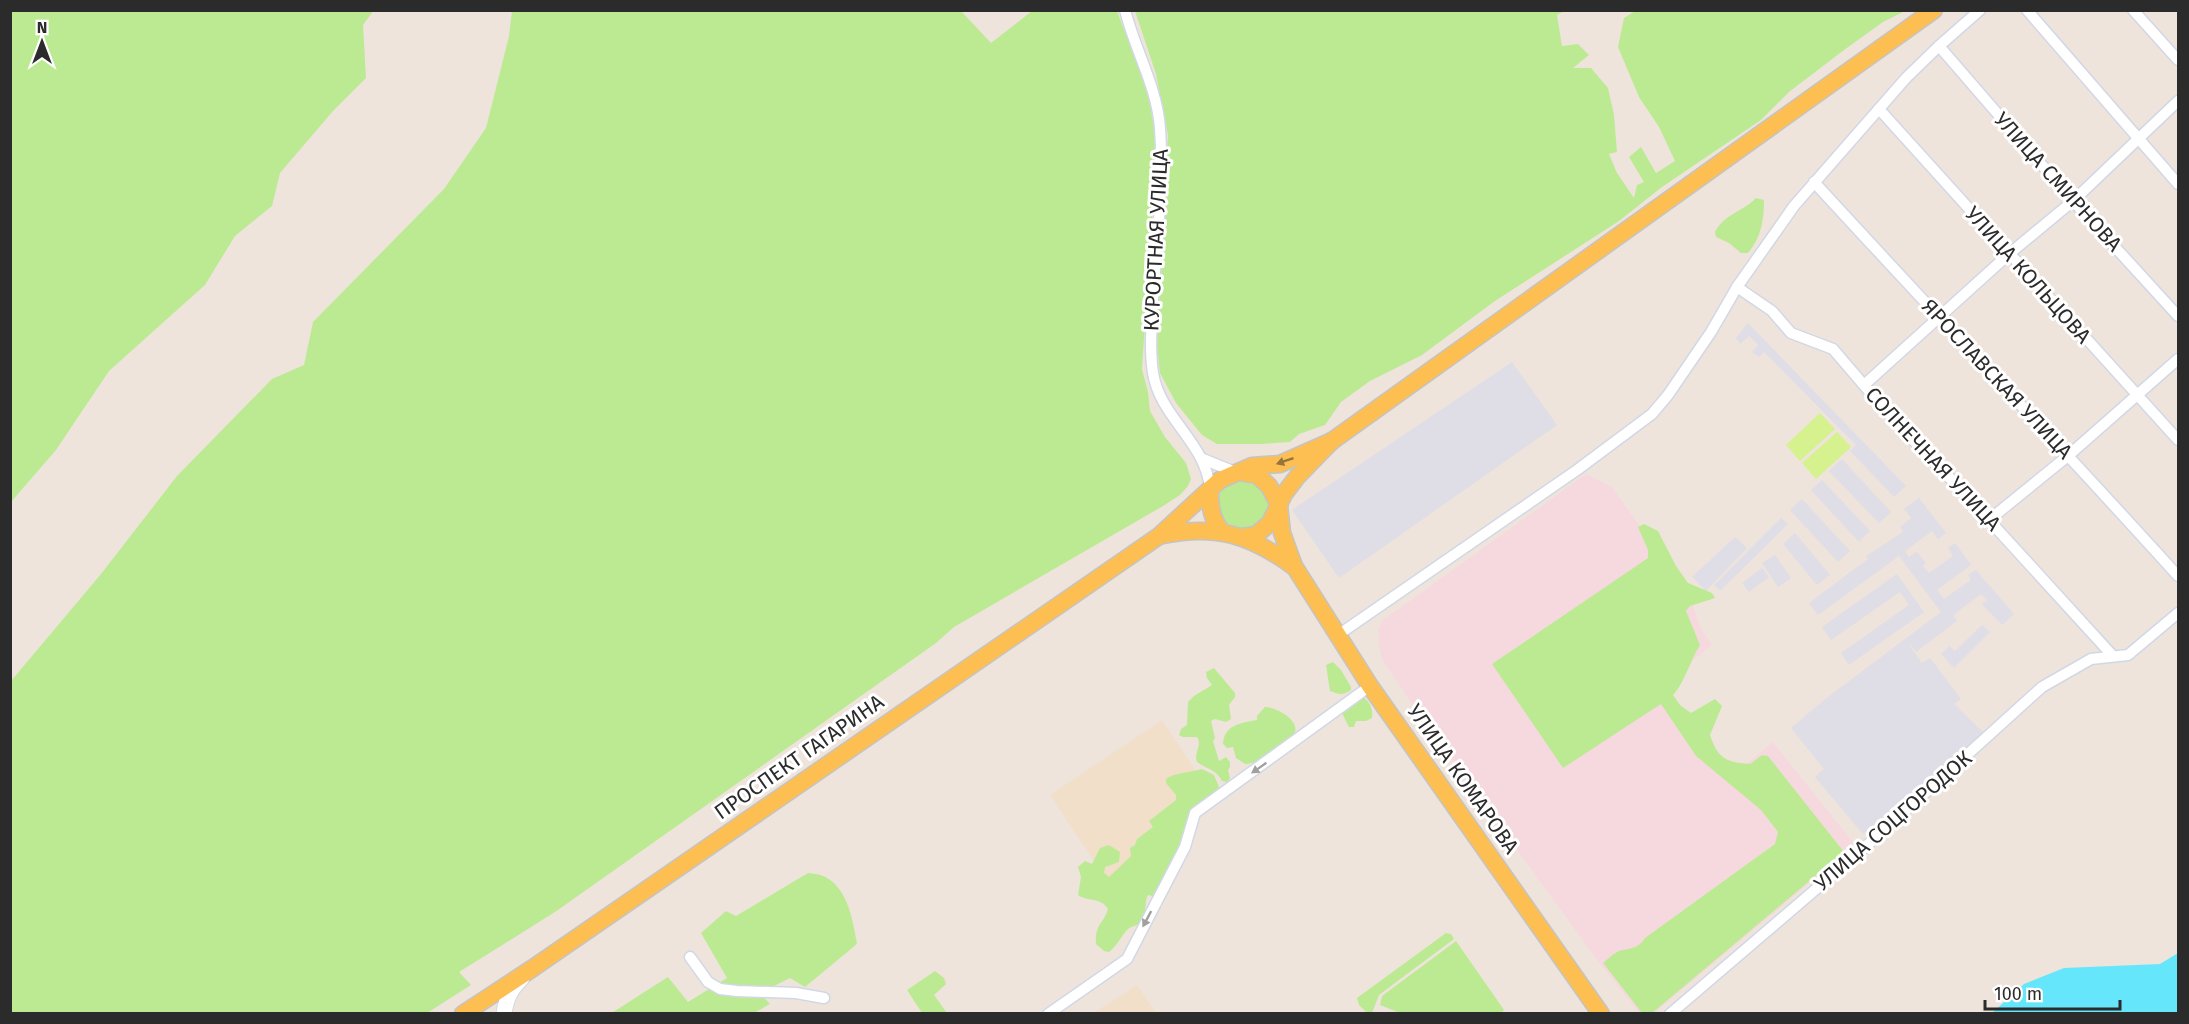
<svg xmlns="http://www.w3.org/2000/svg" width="2189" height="1024" font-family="'Fira Sans',sans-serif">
<rect width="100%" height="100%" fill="#eee4dc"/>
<g fill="#dfdde6">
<polygon points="1748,323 1906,486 1894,497 1850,451 1856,445 1764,352 1759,357 1752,352 1758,345 1749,336 1740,344 1736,338"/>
<polygon points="1512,362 1557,425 1339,578 1292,510"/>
<polygon points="1842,459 1891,512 1879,523 1829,471"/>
<polygon points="1822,480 1870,531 1859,542 1811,490"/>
<polygon points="1919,498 1946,533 1938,539 1932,531 1905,551 1909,557 1917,552 1926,563 1923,566 1929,573 1953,556 1948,548 1955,543 1971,565 1937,590 1944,599 1971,580 1968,575 1976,570 2014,614 2002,625 1982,604 1987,600 1981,594 1953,615 1957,621 1916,652 1911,645 1910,646 1922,663 1930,658 1961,699 1954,704 1985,734 1863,834 1815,777 1824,769 1791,728 1824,700 1941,612 1899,556 1818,615 1809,603 1868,559 1866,556 1903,532 1900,527 1911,518 1904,509"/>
<polygon points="1802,499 1850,551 1838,562 1790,510"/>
<polygon points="1781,518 1788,524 1720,591 1714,585"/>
<polygon points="1795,533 1830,575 1817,585 1783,544"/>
<polygon points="1735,537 1747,548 1706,591 1692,577"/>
<polygon points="1775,555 1791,578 1778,587 1762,563"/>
<polygon points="1762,568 1769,577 1749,592 1742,583"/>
<polygon points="1897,574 1924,612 1849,665 1841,653 1909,605 1900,592 1831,640 1822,627"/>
<polygon points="1982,625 1990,632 1954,668 1941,654 1949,646 1955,651"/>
</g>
<g fill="#f1dfca">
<polygon points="1162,720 1209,791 1113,890 1050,795"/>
<polygon points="1137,985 1156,1013 1094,1013"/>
</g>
<polygon fill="#f6d9de" points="1586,474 1612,487 1690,597 1701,629 1712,645 1664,683 1732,775 1773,742 1855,845 1654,1013 1639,1013 1597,960 1426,724 1382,659 1379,646 1378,629 1383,620"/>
<g fill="#bcea93">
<polygon points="374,10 363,25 366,78 333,111 280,173 272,206 235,236 205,285 109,371 56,450 11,502 11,11"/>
<path d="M512 11H961L991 43 1032 11H1117C1130 46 1148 83 1153 121 1156 138 1155 155 1155 172L1142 369 1148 392 1150 411 1165 437 1186 463 1191 479 1188 486 1180 495 1163 506 954 627 936 643 555 912 459 972 471 985 427 1013H11V681L101 574 177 476 272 379 304 365 313 322 444 189 486 128 509 36Z"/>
<polygon points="1135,11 1564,11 1557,15 1562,46 1578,44 1589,55 1573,68 1591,68 1608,88 1614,115 1617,152 1609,154 1617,173 1634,198 1637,185 1644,182 1629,157 1641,147 1656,173 1675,161 1659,127 1639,97 1618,47 1624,18 1635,11 1905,11 1883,22 1844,50 1789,92 1761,120 1662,187 1619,221 1495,301 1422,355 1370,381 1341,402 1325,425 1299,434 1290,442 1260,444 1217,444 1202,435 1176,403 1160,373 1157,346 1168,135 1156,74"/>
<path d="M1756 198 1764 200C1764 220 1761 238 1748 253H1741L1729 243 1716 237 1715 232C1724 214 1744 211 1756 198Z"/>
<path d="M1245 479C1265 487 1275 496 1267 519L1245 534 1221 524 1216 498 1227 483Z"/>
<path d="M1644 524 1658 531 1676 566 1688 583 1712 593 1715 598 1690 606 1686 611 1700 645C1690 661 1684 684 1673 695L1680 705 1691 713 1715 699 1722 706 1710 735C1718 759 1726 762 1750 764L1762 755 1768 756 1844 852 1651 1014 1642 1013 1603 963C1608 959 1614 953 1619 951 1631 948 1638 949 1645 938L1775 844 1778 832 1761 810 1696 756 1661 704 1563 768 1492 664 1648 558V550L1638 527Z"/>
<path d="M1333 662 1341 670 1351 687V690C1343 696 1338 694 1330 691L1326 665Z"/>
<path d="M1214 668 1235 693V697L1229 705 1231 719 1226 722 1215 719 1211 721 1215 738 1213 741 1219 761 1226 757 1230 762V767L1228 770 1230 778 1227 782 1222 781C1217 770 1207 769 1197 762 1193 753 1203 746 1197 737H1183L1179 735 1181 729 1187 725 1188 702 1194 696 1212 685 1207 678 1206 672Z"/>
<path d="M1363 697C1371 703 1373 709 1372 718L1366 721H1356L1354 727H1349L1342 713C1346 706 1355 698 1363 697Z"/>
<path d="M1265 707C1275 707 1299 719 1295 732 1292 743 1255 765 1245 764L1236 758 1233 747 1227 748 1223 744C1224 725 1241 723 1257 720V716Z"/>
<path d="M1202 769 1214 775 1221 792 1193 813 1184 846 1157 897 1148 895C1144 902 1147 911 1143 919 1140 926 1133 925 1128 929 1121 936 1118 945 1109 952L1104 951 1096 944C1095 923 1103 925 1108 909 1101 897 1088 902 1078 895L1081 877 1078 867 1085 861 1092 864 1100 848 1109 845 1120 852 1119 862 1105 867 1104 873 1109 877 1131 856 1130 848 1135 845 1137 839 1153 827 1149 821 1176 800V795L1166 783V779C1173 773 1192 772 1202 769Z"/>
<path d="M808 873C845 874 852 914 857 944L805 987 790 978 760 993 770 1004 754 1013 610 1014 668 977 688 1002 727 978 701 933 726 911 736 916Z"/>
<polygon points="1446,933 1451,934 1454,939 1379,995 1372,1013 1367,1013 1359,1005 1357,998"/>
<polygon points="1456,941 1504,1010 1501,1013 1400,1013 1380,1005 1382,996"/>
<polygon points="935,971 944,978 946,984 934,995 947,1013 922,1013 907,990"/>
</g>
<g fill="#d5f28e">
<polygon points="1820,413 1835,429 1800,461 1786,445"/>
<polygon points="1837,432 1851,447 1816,479 1802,463"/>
</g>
<polygon fill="#65e6fa" points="2178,953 2178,1013 1992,1013 2024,984 2064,968 2160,964"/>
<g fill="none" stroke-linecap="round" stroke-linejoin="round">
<defs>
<g id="street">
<path d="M1125 10C1135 50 1157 87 1160 128 1164 183 1157 241 1153 296 1152 321 1149 348 1153 373 1160 418 1206 442 1210 489"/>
<polyline points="2027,10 2178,184"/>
<polyline points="2133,10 2178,60"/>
<polyline points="1939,46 2073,201 2178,316"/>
<polyline points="1879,109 2178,440"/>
<path d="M1814 182C1935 314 2058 443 2178 576"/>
<polyline points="1737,287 1772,311 1791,333 1833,349 1892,418 1967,496 2112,655"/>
<polyline points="1864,385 2009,254 2073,201 2178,101"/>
<polyline points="1203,459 1235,472"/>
<polyline points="1989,520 2069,455 2178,359"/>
<polyline points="1338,635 1577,470 1652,414 1668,395 1711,332 1737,287 1794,206 1906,78 1939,46 1980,10"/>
<polyline points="690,957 708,982 720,989 737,991 796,993 824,998"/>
<polyline points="1048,1014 1127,959 1185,847 1195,813 1370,686"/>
<polyline points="1670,1014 1864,848 2042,687 2091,659 2128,655 2178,613"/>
</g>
<path id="secondary" d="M504 1014C506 998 511 989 522 978"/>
<g id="primary">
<polyline points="1239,472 1257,475 1269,486 1279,505 1282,533 1294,566 1370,686 1601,1014"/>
<path d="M1210 489C1210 507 1211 518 1222 532"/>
<path d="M1163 535C1216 524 1250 535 1293 566"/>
<polyline points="1243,537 1256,535 1270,523 1284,494 1297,477 1332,441 1934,10"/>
<polyline points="463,1014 533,968 1159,536 1220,480 1252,466 1280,464 1332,441"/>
</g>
</defs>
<use href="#street" stroke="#d1d8e5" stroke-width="13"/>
<use href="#secondary" stroke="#d1d8e5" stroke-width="17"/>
<use href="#primary" stroke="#c4c4c4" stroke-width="19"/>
<use href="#street" stroke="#fff" stroke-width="10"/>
<use href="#secondary" stroke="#fff" stroke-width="15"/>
<use href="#primary" stroke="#febf52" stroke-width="16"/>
</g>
<defs><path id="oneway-solid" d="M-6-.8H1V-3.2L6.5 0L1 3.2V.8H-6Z" transform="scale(1.5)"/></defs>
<use fill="#94753e" href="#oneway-solid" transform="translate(1285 461) rotate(161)"/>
<g fill="#a0a0a0">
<use href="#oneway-solid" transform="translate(1259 768) rotate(145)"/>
<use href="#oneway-solid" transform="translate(1147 919) rotate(118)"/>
</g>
<g text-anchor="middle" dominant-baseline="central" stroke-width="6" stroke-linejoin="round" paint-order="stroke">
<g font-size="21" fill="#2b2b2b" stroke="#fff">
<text transform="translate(2058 182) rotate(48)">УЛИЦА СМИРНОВА</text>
<text transform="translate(1156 240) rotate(-87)">КУРОРТНАЯ УЛИЦА</text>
<text transform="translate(2028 275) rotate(48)">УЛИЦА КОЛЬЦОВА</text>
<text transform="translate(1997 379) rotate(47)">ЯРОСЛАВСКАЯ УЛИЦА</text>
<text transform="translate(1933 459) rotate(47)">СОЛНЕЧНАЯ УЛИЦА</text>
<text transform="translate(799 757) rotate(-35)">ПРОСПЕКТ ГАГАРИНА</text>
<text transform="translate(1463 779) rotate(55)">УЛИЦА КОМАРОВА</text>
<text transform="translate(1893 821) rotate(-41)">УЛИЦА СОЦГОРОДОК</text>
</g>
</g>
<rect width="2189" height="1024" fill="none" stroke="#2b2b2b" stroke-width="24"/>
<g transform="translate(42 42)" stroke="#ffffff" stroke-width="4.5" paint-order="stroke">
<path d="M0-4.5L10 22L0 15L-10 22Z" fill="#2b2b2b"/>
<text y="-9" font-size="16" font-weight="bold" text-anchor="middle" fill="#2b2b2b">N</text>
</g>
<path d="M1985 1000v9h135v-9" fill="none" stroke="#2b2b2b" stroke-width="3"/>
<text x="1994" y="1000" font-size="18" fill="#2b2b2b" stroke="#ffffff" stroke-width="4.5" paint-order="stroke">100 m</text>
</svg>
